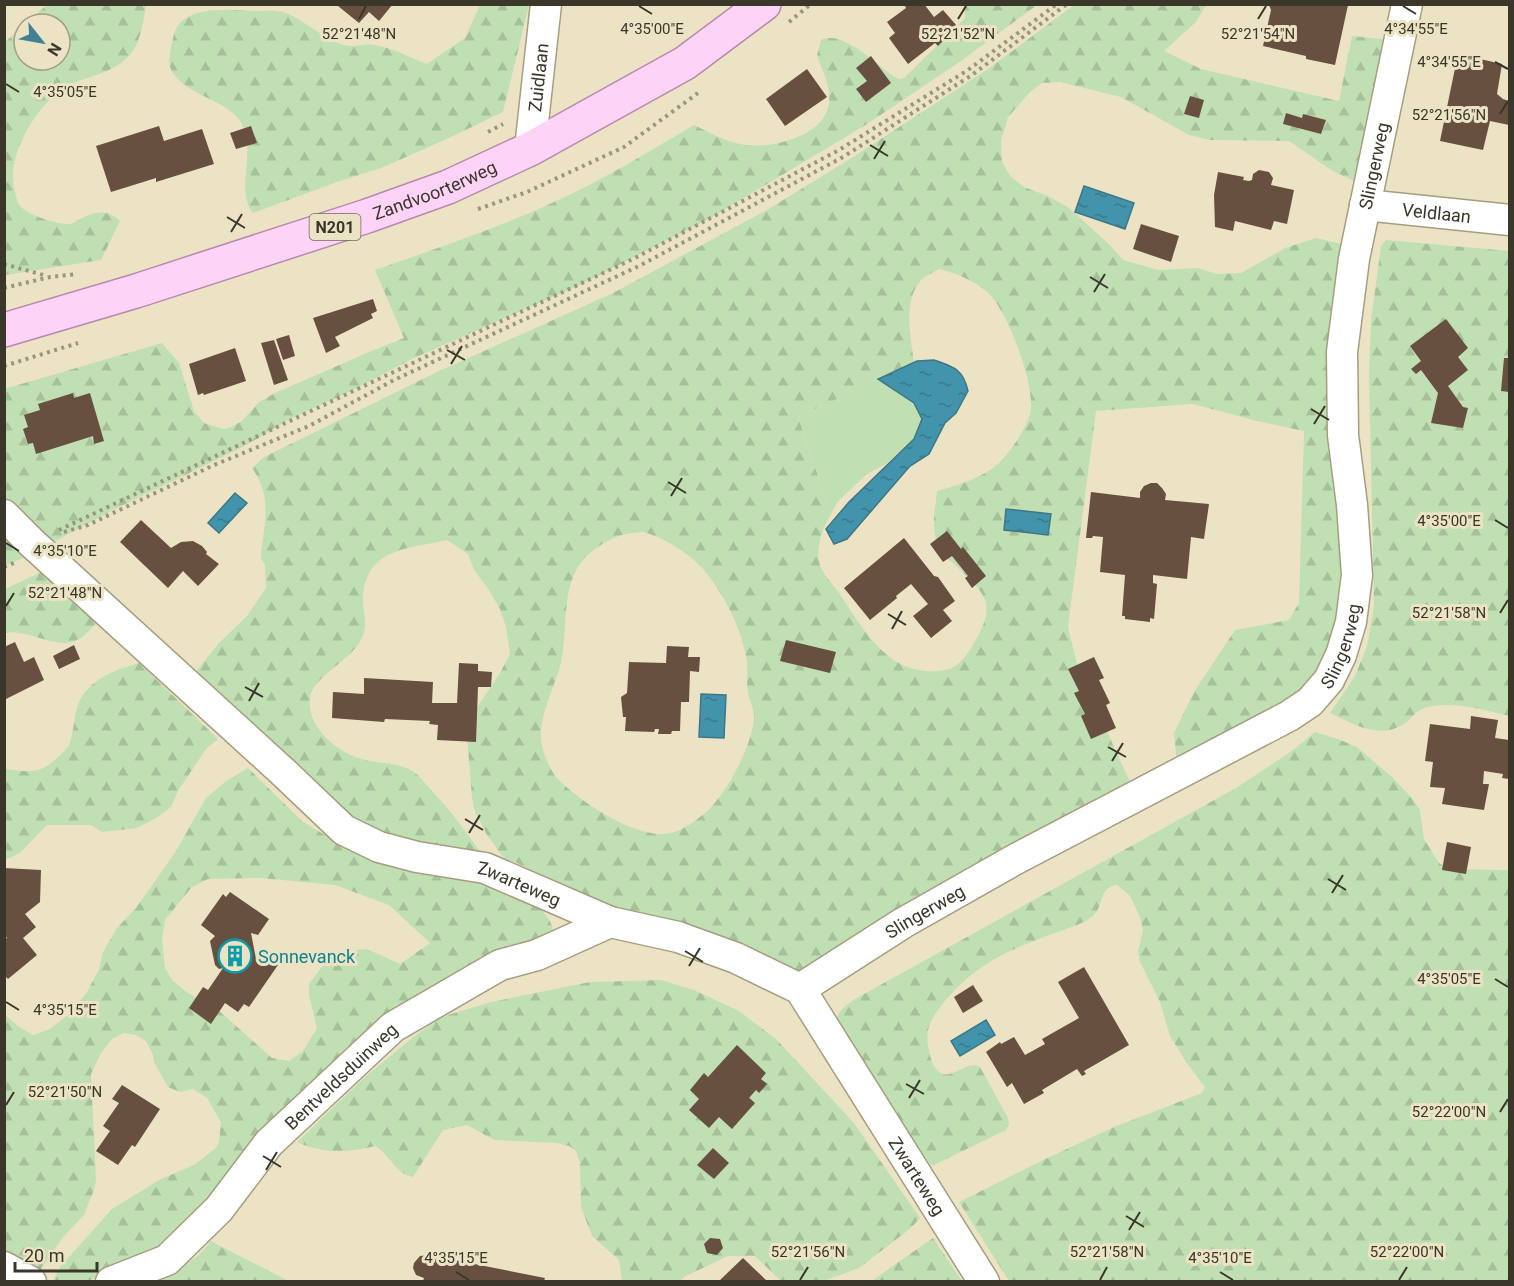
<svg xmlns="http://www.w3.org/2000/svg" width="1514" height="1286" font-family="Roboto,sans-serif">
<defs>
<pattern id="forest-firs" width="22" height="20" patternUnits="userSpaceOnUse" patternTransform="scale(1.5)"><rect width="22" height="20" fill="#c0e0b3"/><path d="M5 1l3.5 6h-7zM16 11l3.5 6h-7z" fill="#a6c19a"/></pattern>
<pattern id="water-ripples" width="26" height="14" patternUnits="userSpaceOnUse" patternTransform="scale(1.5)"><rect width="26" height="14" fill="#4293ac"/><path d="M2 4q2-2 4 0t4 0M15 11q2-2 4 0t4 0" fill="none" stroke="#38798c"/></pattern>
</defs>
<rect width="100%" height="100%" fill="#ece3c5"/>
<polygon fill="#c0e0b3" points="878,379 914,403 923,419 914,439 886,464 867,474 838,501 831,514 798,417"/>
<g fill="url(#forest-firs)" fill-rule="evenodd">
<path d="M48 4 146 5C143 22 141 43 129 56 111 76 80 76 60 91 33 111 5 159 15 192 16 195 17 202 19 205 27 215 58 225 70 224 71 224 77 221 78 220 94 212 106 208 120 221L101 260 5 275V42L24 25V60H60V24H25Z"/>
<path d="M480 5H529L503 112 447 139 381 168 337 182 253 213C233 189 261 144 237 117 219 98 188 95 173 73 166 64 171 49 173 38 179 3 230 10 256 11 264 11 275 10 283 12 302 18 323 39 344 45 354 48 365 43 375 45 393 48 411 58 427 64L465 38Z"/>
<path d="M964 5H1037L961 61 864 126 712 217 580 285 412 359 351 391 288 420 243 447 109 512 52 543 5 499 4 389 162 343 179 363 194 411 204 423 224 429 231 427 242 421 259 402 275 393 369 352 404 338 375 270C435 249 496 229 554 202 603 180 648 152 694 125 710 133 727 142 745 145 772 149 825 136 829 103 831 84 822 72 817 55L821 40C844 29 878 67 898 79L904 78 965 18Z"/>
<path d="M1074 5H1206L1196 22 1164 51 1201 69 1339 101 1352 36 1391 40 1364 186 1331 170 1289 141 1210 140 1189 135 1121 97 1060 82 1042 83 1030 92 1008 117 1001 141 1002 162 1010 176 1024 187 1048 196 1069 208 1111 246 1123 260 1158 270 1198 268 1217 274 1241 273 1285 248 1316 238 1355 247 1350 596 1328 671 1179 785 1174 733 1194 692 1235 630 1289 620 1299 603 1304 431 1257 421 1193 404 1096 411 1068 627 1078 668 1141 806 818 982 655 929 554 882 515 862 506 861 487 835 475 812 472 798 466 724 500 673 510 654 506 627 500 609 487 587 474 570 468 554 447 540C408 549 366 548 363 597 362 609 367 620 364 633 355 661 313 674 310 698 306 726 337 753 362 759 379 764 399 762 414 772 421 777 427 786 433 792 453 813 469 836 486 860L361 828 193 675 218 644 247 616 266 588 265 565 261 559V553C265 521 272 496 252 468L264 457 435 373 613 293 767 210 850 159 988 69ZM939 269C957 274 974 280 988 293 1008 311 1033 381 1031 408 1030 423 1011 452 999 463 983 478 958 485 937 491 935 512 930 531 940 549 944 555 951 561 956 566 987 595 997 604 974 643 968 654 958 668 945 670 891 679 867 635 841 596 835 586 821 573 819 562 816 546 823 527 831 514L798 417 914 363C911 337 902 300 922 279 927 275 934 272 939 269ZM644 532C664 539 683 549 698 564 721 586 742 629 747 661 748 671 746 682 748 692 749 700 753 707 754 714 755 742 725 797 704 814 691 824 677 835 660 834 628 833 579 801 557 778 551 772 544 755 542 746 536 721 555 687 561 663 570 622 557 573 598 547 613 536 625 533 644 532Z"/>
<path d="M1386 240 1509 251V716C1485 710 1447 699 1422 709 1415 712 1410 720 1404 724 1378 740 1354 724 1330 713L1355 676 1367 646 1374 606 1369 376 1371 320 1381 246Z"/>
<polygon points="4,538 25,557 5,566 4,566"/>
<path d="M41 572 97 623C91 628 85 636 79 639 58 652 28 628 5 633V589Z"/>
<path d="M139 663 218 739 206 749 178 791 171 807 158 817 137 828 102 832 91 825H47L20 853 5 860V769C29 772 40 775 59 756 64 752 69 747 70 742 76 724 73 704 87 690 100 675 121 668 139 663Z"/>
<path d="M1315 732 1338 739 1357 747 1392 777 1411 797 1420 810 1424 839 1439 863 1449 869 1509 870V1281H1009L959 1202 1043 1160 1114 1127 1202 1093 1205 1087 1186 1062 1170 1036 1160 1002 1140 962 1138 951 1143 930 1140 917 1130 896 1117 885C1099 887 1104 904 1094 915 1089 920 1080 924 1074 926 1021 946 983 956 945 1001 933 1016 925 1026 928 1046 930 1054 931 1065 938 1071 950 1083 966 1059 980 1067L1008 1118 1009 1124 1006 1130 932 1166 917 1148 832 1025C838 1013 844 1006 855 999L1236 788 1292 751Z"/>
<path d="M248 768 302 821 328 837 354 851 486 884 540 908 550 921 555 935 454 980 190 1227 126 1268 87 1281H53L60 1267 112 1209 159 1180 194 1165 216 1148 219 1142 221 1122 207 1098 193 1089 180 1092 168 1087 154 1062 153 1055 146 1041 136 1035 124 1033 112 1039 101 1053 91 1074 96 1180 94 1190 84 1215 64 1236 40 1270 39 1281 4 1268V1014L19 1027 33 1035 50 1029 70 1013 87 992 99 969 103 952 117 928 136 908 176 851 206 798 226 781ZM261 878 335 885 389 905 430 943 400 964 367 949 346 951 329 957 309 984V995L317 1028 303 1051 289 1061 272 1058 217 1009 188 993 173 981 165 968 162 939 165 920 191 888 208 879Z"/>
<path d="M661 980 694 990 739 1011 777 1040 854 1123 920 1218 911 1228 859 1268 824 1281H781L755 1256H728L684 1277 680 1281H622L619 1260 592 1236 581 1207 580 1163 576 1151 569 1146 557 1143 494 1140 467 1125 443 1130 413 1177C394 1173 391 1155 375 1146 348 1153 323 1154 297 1142L364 1078 406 1043 435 1021 448 1015 491 1002 590 982Z"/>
<polygon points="933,1238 962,1281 872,1281 880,1275"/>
<path d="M211 1241C236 1255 263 1267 288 1281L159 1282 199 1255Z"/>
</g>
<g fill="url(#water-ripples)" stroke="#407785" stroke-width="1.5">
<polygon points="1084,186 1134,203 1125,229 1075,212"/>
<path d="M934 360C954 367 963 369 968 391L956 413 945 423 929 454 910 466 847 539 834 544 826 529 849 502 914 439 922 419 914 403 878 379 917 361Z"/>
<polygon points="235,493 247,503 219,533 208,523"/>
<polygon points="1006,509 1051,514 1048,535 1004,530"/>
<polygon points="701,694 726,695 724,738 699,737"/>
<polygon points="986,1020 995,1035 960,1056 951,1041"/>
</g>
<g fill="#67503f">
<polygon points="339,4 393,4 379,21 369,12 359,23 338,6"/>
<polygon points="904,4 924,4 934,17 943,10 957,26 941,38 943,41 938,46 935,43 908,64 889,38 895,33 887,22 906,8"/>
<polygon points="1269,5 1348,5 1335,65 1306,59 1306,56 1263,46 1271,10"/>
<polygon points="1458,54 1502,64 1497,94 1503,99 1509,101 1509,125 1490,121 1483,150 1440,141"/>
<polygon points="871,56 891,83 866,102 856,89 867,81 856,68"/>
<polygon points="807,69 827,97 785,126 766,99"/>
<polygon points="1190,96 1204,100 1199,118 1184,114"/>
<polygon points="1286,113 1302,118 1303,114 1326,120 1321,134 1283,124"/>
<polygon points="159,126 164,141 202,129 214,164 156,182 156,178 111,192 96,146"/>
<polygon points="251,126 257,143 236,149 230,133"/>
<polygon points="1259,170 1269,172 1273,178 1271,185 1294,190 1287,224 1274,221 1271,230 1235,221 1233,231 1215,227 1214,195 1218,172 1244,177 1243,180 1249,181 1252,180 1253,174"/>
<polygon points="1141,224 1179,236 1171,262 1133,249"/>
<polygon points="373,299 377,311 371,314 373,318 335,337 340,346 326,353 313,318"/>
<polygon points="1446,319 1468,348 1458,357 1468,370 1448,386 1463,407 1468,408 1463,428 1431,423 1438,393 1421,370 1416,374 1411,369 1421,361 1410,346"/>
<polygon points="289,335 295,356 283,360 276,339"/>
<polygon points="274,340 288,380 274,385 261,343"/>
<polygon points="235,348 246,381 204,395 203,393 198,395 189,364"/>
<polygon points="1504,358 1509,358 1509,392 1501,391"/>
<polygon points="73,393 74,398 90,393 104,441 94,444 93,436 36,454 33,443 28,444 23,429 28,427 24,415 40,410 38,404"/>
<polygon points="1151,483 1157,483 1162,488 1166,494 1165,500 1209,504 1204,539 1191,537 1187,579 1153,575 1153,583 1157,584 1154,619 1150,618 1150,622 1125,619 1125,616 1122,616 1125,575 1100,572 1103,537 1093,536 1092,538 1086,538 1091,492 1140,498 1140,492 1144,486"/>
<polygon points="141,520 171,548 181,542 193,541 202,546 207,552 206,554 219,564 198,586 183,571 168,588 120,542"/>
<polygon points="947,531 961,549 963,547 986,576 972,588 965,578 968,576 952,556 943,562 930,544"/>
<polygon points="904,538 934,576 938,577 955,601 943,610 952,621 931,638 913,616 928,604 911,584 896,596 897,598 870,620 844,588"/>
<polygon points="786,640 836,652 830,673 780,661"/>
<polygon points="15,642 24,662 34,657 44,680 4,700 4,647"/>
<polygon points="74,645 80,659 59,669 53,656"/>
<polygon points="667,646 689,647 688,657 700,657 699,672 690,671 689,702 681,702 680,731 672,731 671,734 658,734 659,729 655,729 654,732 625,731 626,717 623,717 621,697 627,693 629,662 666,663"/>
<polygon points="1094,657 1104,678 1099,680 1110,703 1106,705 1116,728 1091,739 1081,716 1085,714 1074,693 1079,691 1068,669"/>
<polygon points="459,663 478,664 478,671 492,672 491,687 478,687 476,742 437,740 438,725 429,724 430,721 385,719 384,722 332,718 333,692 364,694 364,678 433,682 432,703 457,703"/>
<polygon points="1471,716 1498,720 1495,738 1509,740 1509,779 1502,778 1503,774 1484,771 1483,784 1489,784 1484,810 1442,804 1445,788 1430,787 1433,762 1425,761 1430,724 1470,729"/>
<polygon points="1447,842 1471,847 1466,874 1442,870"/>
<polygon points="4,868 41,870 40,902 25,914 36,927 23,938 37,955 8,979 4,975 4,940 7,938 4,934"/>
<polygon points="230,892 269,919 258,935 251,933 256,959 262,953 278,965 249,1007 244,1004 238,1012 225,1003 211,1024 189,1008 203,987 208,990 223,968 219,969 215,965 210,941 215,936 201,925 223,894 226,897"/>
<polygon points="1084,967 1129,1045 1084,1071 1086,1074 1082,1076 1077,1069 1042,1090 1044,1093 1024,1104 1012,1083 1007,1087 986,1052 1000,1042 1001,1044 1014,1037 1025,1055 1045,1044 1042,1039 1079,1018 1058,982"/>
<polygon points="973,985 983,1001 963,1013 954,997"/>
<polygon points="737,1045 766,1073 761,1079 767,1084 759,1093 756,1090 749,1098 755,1103 732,1129 719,1117 709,1128 689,1110 699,1099 690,1090 704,1073 708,1077"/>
<polygon points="122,1085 160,1109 135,1147 132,1145 118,1165 96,1151 110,1131 103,1126 119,1103 112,1099"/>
<polygon points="713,1148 729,1163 714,1179 697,1165"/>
<polygon points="710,1238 720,1239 723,1248 717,1255 707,1253 704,1244"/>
<polygon points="429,1255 545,1278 544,1281 423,1281 424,1278 416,1275 413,1268 414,1263 420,1256"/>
<polygon points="743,1258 767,1281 719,1281"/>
</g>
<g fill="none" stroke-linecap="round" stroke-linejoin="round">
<defs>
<g id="minor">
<path id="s1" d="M530 149 546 4"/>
<path id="s2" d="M1365 205 1510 220"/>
<path id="s3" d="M4 515 32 543 282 771 344 830 379 847 417 857 485 868 610 922 678 937 736 958 800 989 984 1282"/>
<path id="s4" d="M800 989 903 923 1014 860 1289 716 1310 702 1329 680 1341 655 1351 622 1357 575 1352 505 1343 435 1342 352 1354 259 1407 4"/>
<polyline points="4,1267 31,1282"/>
<path id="s5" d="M111 1282 167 1260 219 1209 269 1143 393 1027 500 965 537 955 610 922"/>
</g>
<g id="major">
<path id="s6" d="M4 330 136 291 367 216 448 187 530 149 685 63 764 4"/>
</g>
</defs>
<use href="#minor" stroke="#a69d81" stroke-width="33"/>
<use href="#major" stroke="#b78aac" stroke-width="36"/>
<g stroke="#9b957f" stroke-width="4" stroke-dasharray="3 4.5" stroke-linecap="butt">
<polyline points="789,22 811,4"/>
<polyline points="488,132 503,124"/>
<polyline points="478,209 527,192 624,147 698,93"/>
<polyline points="4,264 47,276"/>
<polyline points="4,288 50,277 77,274"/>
<polyline points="4,366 78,343"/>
<polyline points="59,530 635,258 839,150 968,70 1057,4"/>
<polyline points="64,532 88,525 214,465 309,426 394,380 639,266 843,157 972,75 1067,4"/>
<polyline points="4,567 14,563"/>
</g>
<use href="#minor" stroke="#fff" stroke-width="30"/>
<use href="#major" stroke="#fdd4f7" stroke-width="33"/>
</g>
<path fill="none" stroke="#3a362a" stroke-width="2" d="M639 6 652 14M1403 6 1416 14M359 19 366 6M958 19 966 6M1258 19 1266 6M1495 62 1508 69M6 84 19 92M1500 114 1508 101M870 145 888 156M874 159 885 141M227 217 245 228M231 232 242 214M1090 277 1108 288M1094 292 1105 274M447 350 465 360M451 364 462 346M1311 409 1329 420M1314 424 1325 406M668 482 686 493M671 496 682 478M1495 520 1508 528M6 543 19 551M6 606 14 593M1500 613 1508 600M888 614 906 625M892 629 902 611M245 687 263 697M249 701 259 683M1108 747 1126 757M1112 761 1123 743M465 819 483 830M469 833 480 815M1328 879 1346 890M1332 893 1343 875M685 951 703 962M689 966 700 948M1495 979 1508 987M6 1002 19 1010M906 1084 924 1094M909 1098 920 1080M6 1105 14 1092M1500 1112 1508 1099M263 1156 281 1167M266 1170 277 1152M1126 1216 1144 1227M1129 1230 1140 1212M456 1272 469 1280M1220 1272 1233 1280M800 1280 808 1267M1100 1280 1107 1267M1399 1280 1407 1267"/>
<defs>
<symbol id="building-ring" viewBox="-11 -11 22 22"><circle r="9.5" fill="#ece3c5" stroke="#0f9aa8" stroke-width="1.5"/><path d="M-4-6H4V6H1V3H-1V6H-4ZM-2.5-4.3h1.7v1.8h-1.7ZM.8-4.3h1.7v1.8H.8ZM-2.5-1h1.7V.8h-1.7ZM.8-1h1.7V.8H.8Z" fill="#0f9aa8"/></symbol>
</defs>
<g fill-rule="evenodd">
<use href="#building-ring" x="216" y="937" width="38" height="38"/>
</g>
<g text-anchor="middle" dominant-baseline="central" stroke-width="6" stroke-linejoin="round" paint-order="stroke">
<rect fill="#ece3c5" stroke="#6f6a58" stroke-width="1.5" x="309.5" y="214" width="51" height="26" rx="4.5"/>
<g font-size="16" font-weight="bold" fill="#3a362a">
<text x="335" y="227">N201</text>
</g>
<g font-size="18" fill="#3a362a" stroke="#ece3c5">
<text stroke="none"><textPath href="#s1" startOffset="72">Zuidlaan</textPath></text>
<text stroke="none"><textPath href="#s4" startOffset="1137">Slingerweg</textPath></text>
<text stroke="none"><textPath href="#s6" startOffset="453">Zandvoorterweg</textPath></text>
<text stroke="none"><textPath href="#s2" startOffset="72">Veldlaan</textPath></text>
<text stroke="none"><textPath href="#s4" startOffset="651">Slingerweg</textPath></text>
<text stroke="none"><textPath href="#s3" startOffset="648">Zwarteweg</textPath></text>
<text stroke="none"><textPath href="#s4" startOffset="147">Slingerweg</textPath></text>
<text stroke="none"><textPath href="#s5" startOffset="314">Bentveldsduinweg</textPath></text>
<text stroke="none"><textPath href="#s3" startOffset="1170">Zwarteweg</textPath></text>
</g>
<g font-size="18" fill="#0d838f" stroke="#ece3c5" text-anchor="start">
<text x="258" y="956">Sonnevanck</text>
</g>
</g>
<g font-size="15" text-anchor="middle" fill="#3a362a" stroke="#ece3c5" stroke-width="6" stroke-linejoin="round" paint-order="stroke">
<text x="652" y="34">4°35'00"E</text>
<text x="1416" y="34">4°34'55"E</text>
<text x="1258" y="39">52°21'54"N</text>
<text x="359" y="39">52°21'48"N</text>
<text x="958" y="39">52°21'52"N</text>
<text x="1449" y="67">4°34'55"E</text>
<text x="65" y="97">4°35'05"E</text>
<text x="1449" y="120">52°21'56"N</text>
<text x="1449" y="526">4°35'00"E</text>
<text x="65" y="556">4°35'10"E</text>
<text x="65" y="598">52°21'48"N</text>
<text x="1449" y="618">52°21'58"N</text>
<text x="1449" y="984">4°35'05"E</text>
<text x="65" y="1015">4°35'15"E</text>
<text x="65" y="1097">52°21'50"N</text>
<text x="1449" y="1117">52°22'00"N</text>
<text x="808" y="1257">52°21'56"N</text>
<text x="1107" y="1257">52°21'58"N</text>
<text x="1407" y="1257">52°22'00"N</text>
<text x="456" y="1263">4°35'15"E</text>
<text x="1220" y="1263">4°35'10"E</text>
</g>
<rect width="1514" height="1286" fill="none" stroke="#3a362a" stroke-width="12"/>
<g transform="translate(42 42) rotate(121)"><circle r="28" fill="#ece3c5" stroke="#a59e87" stroke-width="1.5"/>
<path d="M0-4.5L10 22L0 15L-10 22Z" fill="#438096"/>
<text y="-9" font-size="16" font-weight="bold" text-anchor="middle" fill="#3a362a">N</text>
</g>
<path d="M15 1262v9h82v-9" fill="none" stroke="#3a362a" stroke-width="3"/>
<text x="24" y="1262" font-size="18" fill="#3a362a" stroke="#ece3c5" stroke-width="4.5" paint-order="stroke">20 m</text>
</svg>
